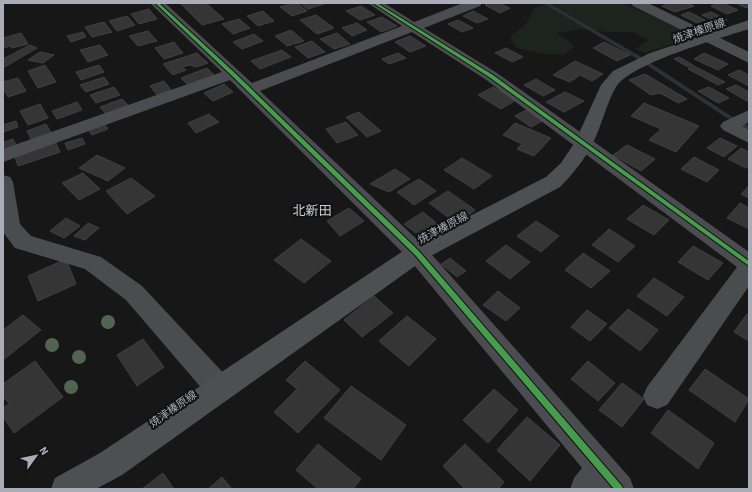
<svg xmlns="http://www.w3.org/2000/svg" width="752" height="492" font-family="'Source Sans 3','Noto Sans JP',sans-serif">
<rect width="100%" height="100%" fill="#171717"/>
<polygon fill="#1d241e" points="548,3 623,3 688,32 691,38 644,53 635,49 649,40 633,32 608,32 581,29 557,33 575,46 564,55 540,53 517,48 510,37 527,23 534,8"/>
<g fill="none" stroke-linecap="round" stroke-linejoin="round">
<polygon fill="#2a3239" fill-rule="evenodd" points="543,3 548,3 638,55 731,116 749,126 749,130 727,118 634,57"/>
</g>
<g fill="#353536" stroke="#3f4043">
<polygon points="185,3 206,3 224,19 202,25 181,4"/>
<polygon points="293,3 297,3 307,11 292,16 280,7"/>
<polygon points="300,3 322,3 324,4 308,9"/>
<polygon points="491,3 499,3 510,8 500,13 485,5"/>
<polygon points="671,3 687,3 694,6 675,12 662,6"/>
<polygon points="719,3 723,3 738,10 727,14 711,6"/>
<polygon points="736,3 749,3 749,7 746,8"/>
<polygon points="361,6 375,15 360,20 346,11"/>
<polygon points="149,9 157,19 139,24 131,14"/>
<polygon points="263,11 274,21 258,26 247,16"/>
<polygon points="473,11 488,19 477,23 463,16"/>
<polygon points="689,12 705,20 697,23 681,15"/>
<polygon points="711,12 727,20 719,23 702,15"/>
<polygon points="316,15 334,28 317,34 300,20"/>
<polygon points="127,16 135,25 117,31 109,21"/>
<polygon points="382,17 397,26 381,32 367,22"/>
<polygon points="239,19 250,28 233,34 222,24"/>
<polygon points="458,20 473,28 462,32 448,24"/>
<polygon points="104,22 112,32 92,37 85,27"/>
<polygon points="357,23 367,30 352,36 342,28"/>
<polygon points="291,30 304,41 287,46 275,36"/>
<polygon points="148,31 157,41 138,46 129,36"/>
<polygon points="83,32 86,37 71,42 67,36"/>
<polygon points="21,33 28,44 12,48 10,46 3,48 3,38"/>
<polygon points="337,33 350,44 334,49 320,39"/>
<polygon points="254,34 263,41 242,49 233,42"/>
<polygon points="410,36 426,46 410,52 395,42"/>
<polygon points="312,41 325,52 308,58 295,47"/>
<polygon points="174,42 183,53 164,59 155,48"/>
<polygon points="604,42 630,55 617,61 593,48"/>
<polygon points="30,45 37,48 3,68 3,59"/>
<polygon points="100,45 108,55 88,62 80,50"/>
<polygon points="506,48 523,57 512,62 495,53"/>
<polygon points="282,50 291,57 260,69 251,61"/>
<polygon points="40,52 54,55 43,63 28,60"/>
<polygon points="197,53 208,63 196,67 190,65 182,67 186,70 173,75 163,64"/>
<polygon points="398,53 406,58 389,64 382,59"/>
<polygon points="704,53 728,64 718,70 694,59"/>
<polygon points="679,57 693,65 688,67 674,59"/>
<polygon points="575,61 603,74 592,81 580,75 570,82 553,75"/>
<polygon points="45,65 56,82 38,88 28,71"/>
<polygon points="99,65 104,72 81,80 76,72"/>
<polygon points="694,66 725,82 718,85 688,69"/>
<polygon points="207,68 214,75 188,85 181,78"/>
<polygon points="739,70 749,75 749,86 728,75"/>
<polygon points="645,74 687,99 678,103 660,93 651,95 629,80"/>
<polygon points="104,77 109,84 86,92 80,85"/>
<polygon points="18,78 26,91 8,97 3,88 3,82"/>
<polygon points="536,79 555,90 543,96 524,85"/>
<polygon points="164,81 171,90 157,95 150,86"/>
<polygon points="224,84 233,92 213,101 204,93"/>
<polygon points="736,85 749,92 749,100 747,101 726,89"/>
<polygon points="114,87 120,95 96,103 90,95"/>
<polygon points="493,87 516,100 501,109 478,95"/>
<polygon points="709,87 729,98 718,103 698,91"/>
<polygon points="565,92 584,101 564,112 546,102"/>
<polygon points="122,99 128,105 106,114 100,107"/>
<polygon points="77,102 82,110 57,119 52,111"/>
<polygon points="644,103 699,126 676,152 649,140 661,129 631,116"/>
<polygon points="40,104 48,118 28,125 20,111"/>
<polygon points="528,109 544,120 531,127 515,116"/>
<polygon points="359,112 381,131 367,137 346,117"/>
<polygon points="209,114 219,122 196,133 188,123"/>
<polygon points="16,121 18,127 3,132 3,125"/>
<polygon points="346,122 358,135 337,143 326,129"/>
<polygon points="104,123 108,129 92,135 88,129"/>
<polygon points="515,123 551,138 534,156 517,149 522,144 503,135"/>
<polygon points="46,124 52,134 32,141 27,131"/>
<polygon points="82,138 85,144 68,150 65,143"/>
<polygon points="720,138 737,146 724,157 707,148"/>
<polygon points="13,139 16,145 5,149 4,142"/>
<polygon points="56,143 60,152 18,166 15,157"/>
<polygon points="627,145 655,159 641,171 613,155"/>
<polygon points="741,148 749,152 749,166 746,168 728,159"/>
<polygon points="97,155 125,168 108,181 79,168"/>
<polygon points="694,157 719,170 707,182 681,169"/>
<polygon points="462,158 492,176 474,189 444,170"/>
<polygon points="395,169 410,179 389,192 370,184"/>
<polygon points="83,173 100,189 79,200 62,183"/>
<polygon points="131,178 155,196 127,214 106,191"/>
<polygon points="419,179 436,191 414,205 397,192"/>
<polygon points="749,186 749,198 741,194"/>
<polygon points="448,191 475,210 457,224 429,203"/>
<polygon points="740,203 749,208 749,229 727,218"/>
<polygon points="643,205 669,220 654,235 627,219"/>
<polygon points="349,208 364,221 340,236 327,221"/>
<polygon points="423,212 439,225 421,237 404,224"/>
<polygon points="66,218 80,226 64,238 50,231"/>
<polygon points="536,221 559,236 541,252 517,236"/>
<polygon points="88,223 99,228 85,240 74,236"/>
<polygon points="609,229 635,246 618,262 592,245"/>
<polygon points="301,239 331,261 304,283 274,260"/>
<polygon points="506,245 530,262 510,279 486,261"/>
<polygon points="693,246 723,263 708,280 678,262"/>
<polygon points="583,253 610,271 591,288 565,270"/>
<polygon points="450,258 466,271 457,277 441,264"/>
<polygon points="66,259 76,284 38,301 28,276"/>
<polygon points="654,278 684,297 667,316 637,296"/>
<polygon points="498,291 520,308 506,321 483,305"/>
<polygon points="374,296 393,313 362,337 344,320"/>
<polygon points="628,309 658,330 640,351 609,328"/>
<polygon points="587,310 607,324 590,341 571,327"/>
<polygon points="747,314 749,315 749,341 734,332"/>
<polygon points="23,315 41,330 3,360 3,330"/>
<polygon points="407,316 436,339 409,366 379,341"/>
<polygon points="143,339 164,367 137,386 117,355"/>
<polygon points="35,361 63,397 14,433 3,417 3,408 9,404 3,396 3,384"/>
<polygon points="305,361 340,390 298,433 274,412 297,389 286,380"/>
<polygon points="588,361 615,383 598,401 571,379"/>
<polygon points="705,369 749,399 735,422 689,390"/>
<polygon points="622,383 644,399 622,427 599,410"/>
<polygon points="351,386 406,425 381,460 324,418"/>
<polygon points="494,389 518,410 488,443 463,420"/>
<polygon points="668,410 714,443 698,469 651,433"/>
<polygon points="527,417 560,445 530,481 497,450"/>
<polygon points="318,444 361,479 353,489 318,489 296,470"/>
<polygon points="465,444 504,482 498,489 465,489 443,466"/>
<polygon points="163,473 174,489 142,489"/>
<polygon points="222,477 232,489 208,489"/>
</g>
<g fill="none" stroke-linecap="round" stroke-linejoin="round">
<g fill="#4b4c50" fill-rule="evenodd">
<polygon points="150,3 165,3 252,83 402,26 368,3 384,3 414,22 463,3 482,3 480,6 424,28 497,73 749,252 749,286 667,405 657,409 647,405 643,396 647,387 737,267 485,79 412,32 260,91 425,247 630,478 634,489 570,489 574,478 582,468 409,259 230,80 3,162 3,149 222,72"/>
<polygon points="631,3 648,3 749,52 749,63 633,6"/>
<polygon points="749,110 749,122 742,126 749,130 749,143 723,130 720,126 723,122"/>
<polygon points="3,175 10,177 13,182 20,224 31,236 101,257 142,286 230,380 234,389 230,398 220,402 210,398 126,300 85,269 15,248 3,232"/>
</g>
<path fill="#4d4f52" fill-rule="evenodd" d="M749 20V29C721 38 631 63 616 87 606 104 602 125 593 143 584 160 573 174 560 187L425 259 122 475 96 489H51L55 478 100 453 409 247 546 177 561 163 575 142 601 85 613 71 650 53Z"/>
<defs>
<g id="cycleway">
<polygon points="155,3 159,3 235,73 419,251 622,486 623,489 614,489 415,255 231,75"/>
<polygon points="373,3 377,3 493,75 749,261 749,266 489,77"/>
</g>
</defs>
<use href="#cycleway" stroke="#111113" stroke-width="2"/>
<use href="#cycleway" fill="#469c4c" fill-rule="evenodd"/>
</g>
<g fill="#506451">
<circle cx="108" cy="322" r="7"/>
<circle cx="52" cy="345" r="7"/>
<circle cx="79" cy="357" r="7"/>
<circle cx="71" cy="387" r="7"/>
</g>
<g text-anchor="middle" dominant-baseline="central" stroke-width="4" stroke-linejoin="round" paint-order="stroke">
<g font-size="11" fill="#a8adb8" stroke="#111113">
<text transform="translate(699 31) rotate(-19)">焼津榛原線</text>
<text transform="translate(443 228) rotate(-28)">焼津榛原線</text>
<text transform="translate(173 409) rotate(-35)">焼津榛原線</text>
</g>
<g font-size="13" fill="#c9ccd4" stroke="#111113">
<text x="312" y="211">北新田</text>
</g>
</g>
<rect width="752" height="492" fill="none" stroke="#a8adb8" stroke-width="8"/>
<g transform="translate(36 456) rotate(57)" stroke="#111113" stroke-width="3" paint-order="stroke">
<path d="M0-3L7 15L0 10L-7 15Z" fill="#a8adb8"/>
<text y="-6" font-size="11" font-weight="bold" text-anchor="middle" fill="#a8adb8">N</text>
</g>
</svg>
